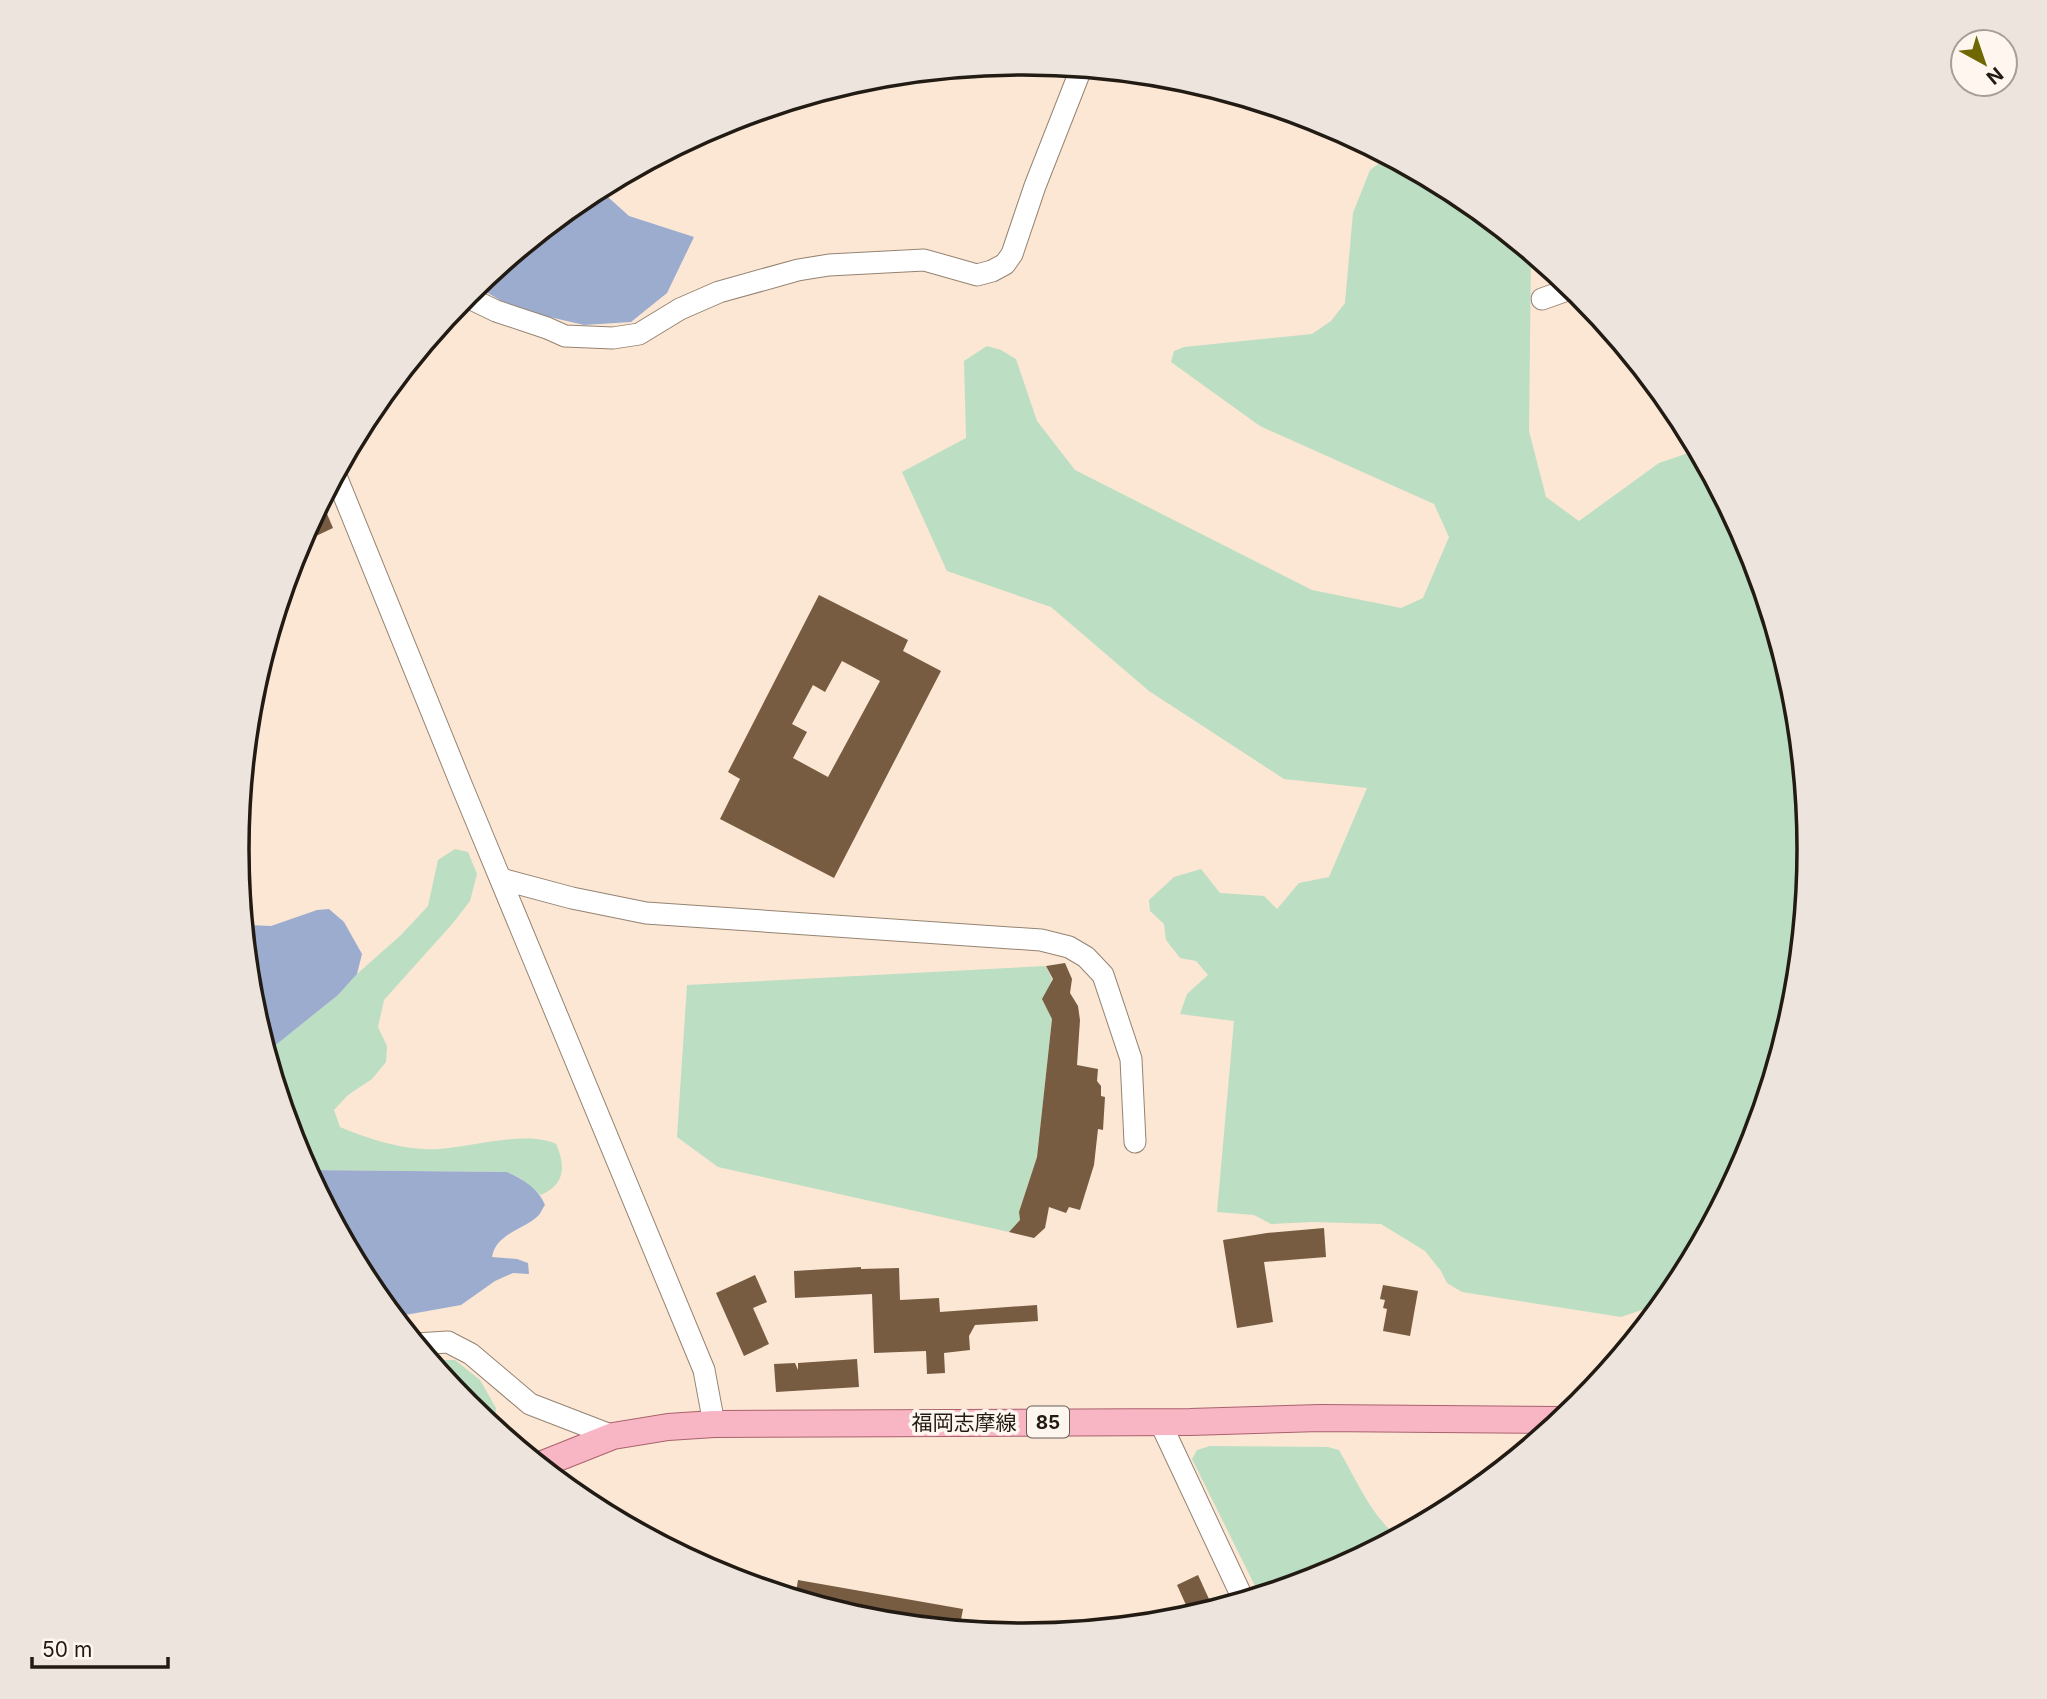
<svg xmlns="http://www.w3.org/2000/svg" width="2047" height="1699" font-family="Inter,'Noto Sans JP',sans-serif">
<rect width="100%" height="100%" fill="#fbe7d4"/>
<g fill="#bcdec3">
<polygon points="1388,157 1461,196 1531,254 1529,431 1546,497 1579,521 1659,463 1697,450 1750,549 1795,696 1810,850 1795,1003 1750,1151 1677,1287 1665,1302 1621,1317 1462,1292 1447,1283 1441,1271 1425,1251 1381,1224 1312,1222 1271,1224 1254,1215 1217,1212 1234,1021 1180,1014 1187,994 1208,975 1196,961 1180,958 1166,940 1164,924 1150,911 1149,900 1174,877 1201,869 1220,893 1264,896 1277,909 1299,883 1329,877 1367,788 1284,779 1149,691 1051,607 947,571 902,472 966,438 964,361 987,346 1001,350 1016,359 1037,421 1075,470 1312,590 1401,608 1423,598 1449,537 1434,504 1260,426 1171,362 1174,351 1184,347 1312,334 1331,321 1345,303 1353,213 1370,170"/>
<path d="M455 849 468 852 477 874 470 901 453 923 384 1000 378 1027 387 1046 386 1062 372 1079 348 1095 334 1110 340 1127C371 1140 405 1151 439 1149 471 1147 527 1130 556 1144 566 1167 565 1184 541 1195L520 1178 507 1172 307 1170 297 1150 267 1052 338 995 357 974 401 935 428 906 438 860Z"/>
<polygon points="1046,966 1052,979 1044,1000 1052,1019 1037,1157 1019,1212 1020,1220 1009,1232 718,1167 677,1137 687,985"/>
<polygon points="434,1360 455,1360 480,1380 496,1408 494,1428 467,1405 431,1361"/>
<path d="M1210 1446 1328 1447 1339 1450C1356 1479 1371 1516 1398 1537L1324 1576 1260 1596 1192 1459 1197 1450Z"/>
</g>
<g fill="#9baccf">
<polygon points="599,189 629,216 694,237 667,293 631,322 584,325 515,309 476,286 587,195"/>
<polygon points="329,909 344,922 362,954 357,974 338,995 267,1052 252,1003 244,924 248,925 271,926 317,910"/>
<path d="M307 1170 507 1172C523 1179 539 1189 545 1205 544 1206 540 1214 539 1215 524 1230 496 1233 492 1257L517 1259 528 1263 529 1274 513 1273 495 1281 461 1305 394 1317 369 1286Z"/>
</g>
<g fill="#775c41" fill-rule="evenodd">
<polygon points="322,502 333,528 299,544"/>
<path d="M819 595 908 640 903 651 941 671 834 878 720 819 740 779 728 772ZM842 661 880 681 828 777 793 758 807 732 792 724 813 685 825 692Z"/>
<polygon points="1065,963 1072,979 1070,993 1078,1006 1080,1020 1077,1065 1098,1069 1097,1081 1101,1086 1101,1096 1105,1097 1103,1130 1098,1129 1094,1165 1080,1210 1069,1207 1066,1213 1049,1207 1045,1228 1034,1238 1009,1232 1020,1220 1019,1212 1037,1157 1052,1019 1042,999 1053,979 1046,966"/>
<polygon points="1324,1228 1326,1257 1264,1262 1273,1322 1237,1328 1223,1240 1267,1233"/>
<polygon points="861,1267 861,1269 899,1268 900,1300 939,1298 940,1312 1037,1305 1038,1321 975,1325 969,1336 970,1350 944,1353 945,1373 927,1374 926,1351 874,1353 872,1294 795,1298 794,1271"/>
<polygon points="755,1275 767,1302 753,1308 769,1344 744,1356 716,1293"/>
<polygon points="1383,1285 1418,1291 1410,1336 1383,1331 1387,1309 1383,1308 1385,1300 1380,1299"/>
<polygon points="857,1359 859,1387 776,1392 774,1364 795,1363 798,1370 798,1363"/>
<polygon points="1198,1575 1214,1610 1191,1616 1177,1585"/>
<polygon points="798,1580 963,1609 959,1630 870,1621 795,1598"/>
</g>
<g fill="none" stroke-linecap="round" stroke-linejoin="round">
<defs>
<g id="minor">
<polyline points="465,296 496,311 547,328 565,336 613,338 639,334 680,309 719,292 798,270 829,265 924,260 977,275 992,271 1005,264 1012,254 1035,186 1081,69"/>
<polyline points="1542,299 1573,288"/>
<polyline points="336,476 461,784 704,1370 714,1424"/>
<polyline points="501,879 572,898 646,913 1041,940 1069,947 1086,957 1103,975 1131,1059 1135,1142"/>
<polyline points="416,1344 448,1342 471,1354 530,1404 613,1436"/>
<polyline points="1160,1422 1244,1601"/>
</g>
<polyline id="major" points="540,1465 613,1436 668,1427 714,1424 1190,1422 1320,1418 1562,1420"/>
</defs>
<use href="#minor" stroke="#958372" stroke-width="23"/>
<use href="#major" stroke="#aa616e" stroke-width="28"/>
<use href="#minor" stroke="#fff" stroke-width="21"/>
<use href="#major" stroke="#f8b6c5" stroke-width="26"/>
</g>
<g text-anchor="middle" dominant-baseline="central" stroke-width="7" stroke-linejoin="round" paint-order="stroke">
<rect fill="#fff7ef" stroke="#645d56" stroke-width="2" x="1027" y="1406.5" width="42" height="31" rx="5"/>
<g font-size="19" font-weight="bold" fill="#211b14">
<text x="1048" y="1422">85</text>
</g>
<g font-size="21" fill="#211b14" stroke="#fff7ef">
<text x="964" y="1422">福岡志摩線</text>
</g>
</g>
<path d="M0 0H2047V1699H0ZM249 849a774 774 0 1 1 1548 0a774 774 0 1 1-1548 0Z" fill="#ede5dd" fill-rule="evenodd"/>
<path fill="none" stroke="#211b14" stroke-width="3.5" d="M249 849a774 774 0 1 1 1548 0a774 774 0 1 1-1548 0Z"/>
<g transform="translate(1984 63) rotate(140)"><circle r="33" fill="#fff7ef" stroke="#a69f97" stroke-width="2"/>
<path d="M0-5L12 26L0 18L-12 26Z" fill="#6f6800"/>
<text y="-10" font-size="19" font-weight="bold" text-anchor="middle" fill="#211b14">N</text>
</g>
<path d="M32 1657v10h136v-10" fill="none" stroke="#211b14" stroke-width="3.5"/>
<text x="42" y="1657" font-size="21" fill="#211b14" stroke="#fff7ef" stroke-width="5" paint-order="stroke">50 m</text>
</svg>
